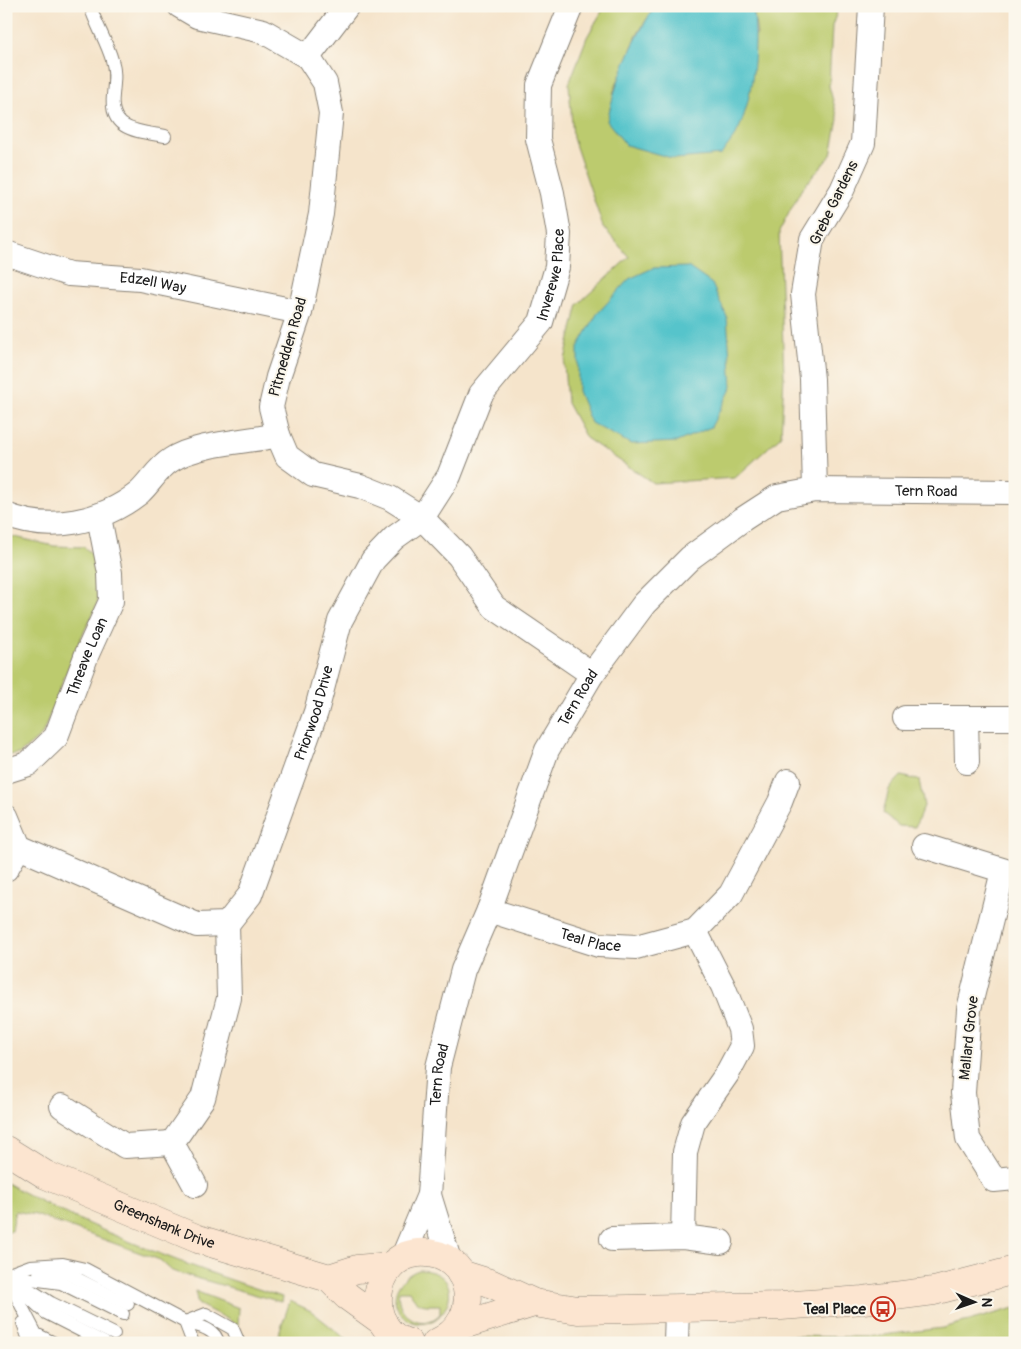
<svg xmlns="http://www.w3.org/2000/svg" width="1021" height="1349" font-family="Pangolin,sans-serif">
<rect width="100%" height="100%" fill="#fbf7ec"/>
<filter id="ink" filterUnits="userSpaceOnUse"><feTurbulence type="fractalNoise" baseFrequency=".02" numOctaves="2"/><feDisplacementMap in="SourceGraphic" scale="10" xChannelSelector="R" yChannelSelector="G"/><feConvolveMatrix kernelMatrix="1 2 1 2 8 2 1 2 1" color-interpolation-filters="sRGB"/></filter>
<filter id="wash" filterUnits="userSpaceOnUse"><feTurbulence type="fractalNoise" baseFrequency=".0096" numOctaves="4" result="noise"/><feDisplacementMap in="SourceGraphic" scale="20" xChannelSelector="R" yChannelSelector="G"/><feGaussianBlur stdDeviation="1.12" result="paint"/><feColorMatrix in="noise" values="0 0 0 0 0 0 0 0 0 0 0 0 0 0 0 0 0 1.4 0 .05"/><feComposite in="paint" operator="in"/></filter>
<g filter="url(#wash)">
<rect width="100%" height="100%" fill="#f5e4cb"/>
<g fill="#bccb6e" stroke="#6c7445" fill-rule="evenodd">
<polygon points="605,6 655,6 637,35 613,93 757,35 753,6 839,6 832,26 829,86 838,119 831,155 801,190 779,232 784,376 781,436 735,478 653,483 586,438 567,403 564,364 578,304 629,257 603,227 573,138 569,84 587,37"/>
<polygon points="6,535 54,546 84,547 92,554 102,588 95,610 76,648 42,735 19,754 6,755"/>
<polygon points="901,776 919,780 924,806 915,827 899,826 883,813 889,789"/>
<path d="M6 1183C94 1231 187 1266 282 1297L281 1302 172 1271 160 1260 36 1215 15 1211 12 1231 6 1232Z"/>
<path d="M419 1270C479 1272 438 1349 402 1315 386 1297 400 1276 419 1270ZM399 1291H409C419 1307 422 1305 440 1305V1314C423 1333 394 1314 399 1291Z"/>
<polygon points="195,1291 239,1308 238,1325 198,1304"/>
<polygon points="290,1301 311,1311 351,1343 320,1343 319,1339 278,1337"/>
<polygon points="1015,1308 1015,1343 778,1343 778,1336 866,1337 943,1328"/>
</g>
<g fill="#57c4cb" stroke="#3a7074">
<path d="M655 6H753C758 42 754 92 740 126 736 136 727 146 721 155L675 159 626 145 607 121C616 79 632 42 655 6Z"/>
<polygon points="688,267 712,284 727,317 732,387 711,427 677,442 631,444 591,423 578,391 578,347 597,314 629,279 653,268"/>
</g>
</g>
<g filter="url(#ink)">
<g fill="none" stroke-linecap="round" stroke-linejoin="round">
<defs>
<g id="lane">
<path d="M90 6C96 25 107 42 112 60 116 72 114 83 113 95 109 131 137 131 165 136"/>
<polyline points="39,1274 66,1273 128,1304"/>
<polyline points="6,1275 30,1266 63,1264 85,1269 185,1322 193,1343"/>
<polyline points="6,1276 36,1334 54,1343"/>
<polyline points="9,1276 61,1283 123,1314"/>
<polyline points="11,1278 51,1303 114,1334"/>
<polyline points="24,1293 46,1313 105,1343"/>
<polyline points="185,1322 206,1314 233,1329 239,1343"/>
<path d="M185 1322C197 1326 216 1328 218 1343"/>
<polyline points="23,1323 30,1343"/>
</g>
<g id="street">
<polyline points="180,6 197,16 263,31 308,57 325,83 331,113 321,214 300,312 278,377 271,407 278,435 287,456 313,475 360,486 390,498 422,518 459,556 494,607 592,674"/>
<polyline points="308,57 347,6"/>
<path id="s1" d="M6 253 69 274 140 279 300 312"/>
<polyline points="815,490 812,379 803,294 812,239 842,190 863,143 871,6"/>
<path d="M6 515C50 533 102 522 139 493 150 483 158 468 171 460 196 443 247 442 278 435"/>
<polyline points="905,718 1015,718"/>
<polyline points="966,718 967,762"/>
<path id="s2" d="M6 771 28 764 56 737 87 654 111 601 110 573 99 517"/>
<path id="s3" d="M6 816 19 847 197 925 227 924 250 895 316 712 340 621 373 560 394 538 422 518 449 476 481 394 541 322 557 267 559 234 552 193 538 139 539 85 571 6"/>
<polyline points="924,846 1015,874"/>
<polyline points="6,869 19,847"/>
<polyline points="1003,871 969,1009 963,1093 968,1139 994,1180 1015,1178"/>
<path id="s4" d="M489 910 599 945 636 947 695 931 731 894 780 802 788 781"/>
<polyline points="62,1106 125,1146 172,1143 195,1185"/>
<polyline points="172,1143 203,1098 229,998 227,924"/>
<polyline points="429,1195 450,1263"/>
<polyline points="683,1237 685,1152 693,1123 727,1074 742,1046 740,1029 723,986 695,931"/>
<polyline points="612,1239 683,1237 721,1242"/>
<path id="s5" d="M403 1257 429 1195 438 1067 463 970 489 910 547 750 592 674 644 604 690 558 743 519 777 497 815 490 1015 492"/>
<polyline points="676,1343 677,1308"/>
</g>
<g id="secondary">
<path id="s6" d="M6 1150 46 1175 198 1239 329 1278 347 1296 383 1322"/>
<polyline points="461,1274 490,1283 534,1303 578,1310 781,1306 863,1300 934,1291 1015,1270"/>
<polyline points="329,1278 357,1269 391,1266"/>
<polyline points="460,1326 534,1303"/>
<path d="M409 1343C362 1331 371 1257 418 1253 472 1249 488 1320 436 1343"/>
</g>
</defs>
<use href="#lane" stroke="#888074" stroke-width="14"/>
<use href="#street" stroke="#888074" stroke-width="26"/>
<use href="#secondary" stroke="#888074" stroke-width="29"/>
<use href="#lane" stroke="#fff" stroke-width="12"/>
<use href="#street" stroke="#fff" stroke-width="24"/>
<use href="#secondary" stroke="#fce5d0" stroke-width="28"/>
</g>
</g>
<defs>
<symbol id="bus-ring" viewBox="-11 -11 22 22"><circle r="9.5" fill="#fbf7ec" stroke="#c8321e" stroke-width="1.5"/><path d="M-5-6H5V4H4V6H2V4H-2V6H-4V4H-5ZM-3.5-4V0h7V-4ZM-3.5 1.2v1.5H-2V1.2ZM2 1.2v1.5H3.5V1.2Z" fill="#c8321e"/></symbol>
</defs>
<g fill-rule="evenodd">
<use href="#bus-ring" x="869" y="1295" width="28" height="28"/>
</g>
<g text-anchor="middle" dominant-baseline="central" stroke-width="4" stroke-linejoin="round" paint-order="stroke">
<g font-size="15" fill="#1c1c1c" stroke="#fbf7ec">
<text transform="translate(834 203) rotate(-64)">Grebe Gardens</text>
<text stroke="none"><textPath href="#s3" startOffset="998">Inverewe Place</textPath></text>
<text stroke="none"><textPath href="#s1" startOffset="151">Edzell Way</textPath></text>
<text transform="translate(288 347) rotate(-74)">Pitmedden Road</text>
<text stroke="none"><textPath href="#s5" startOffset="1028">Tern Road</textPath></text>
<text stroke="none"><textPath href="#s2" startOffset="148">Threave Loan</textPath></text>
<text stroke="none"><textPath href="#s5" startOffset="592">Tern Road</textPath></text>
<text stroke="none"><textPath href="#s3" startOffset="488">Priorwood Drive</textPath></text>
<text stroke="none"><textPath href="#s4" startOffset="106">Teal Place</textPath></text>
<text transform="translate(969 1038) rotate(-84)">Mallard Grove</text>
<text stroke="none"><textPath href="#s5" startOffset="188">Tern Road</textPath></text>
<text stroke="none"><textPath href="#s6" startOffset="175">Greenshank Drive</textPath></text>
</g>
<g font-size="15" font-weight="bold" fill="#1c1c1c" stroke="#fbf7ec" text-anchor="end">
<text x="866" y="1309">Teal Place</text>
</g>
</g>
<rect width="1021" height="1349" fill="none" stroke="#fbf7ec" stroke-width="25"/>
<g transform="translate(974 1302) rotate(92)" stroke="#fbf7ec" stroke-width="4" paint-order="stroke">
<path d="M0-4L9 19L0 12L-9 19Z" fill="#1c1c1c"/>
<text y="-8" font-size="14" font-weight="bold" text-anchor="middle" fill="#1c1c1c">N</text>
</g>
</svg>
